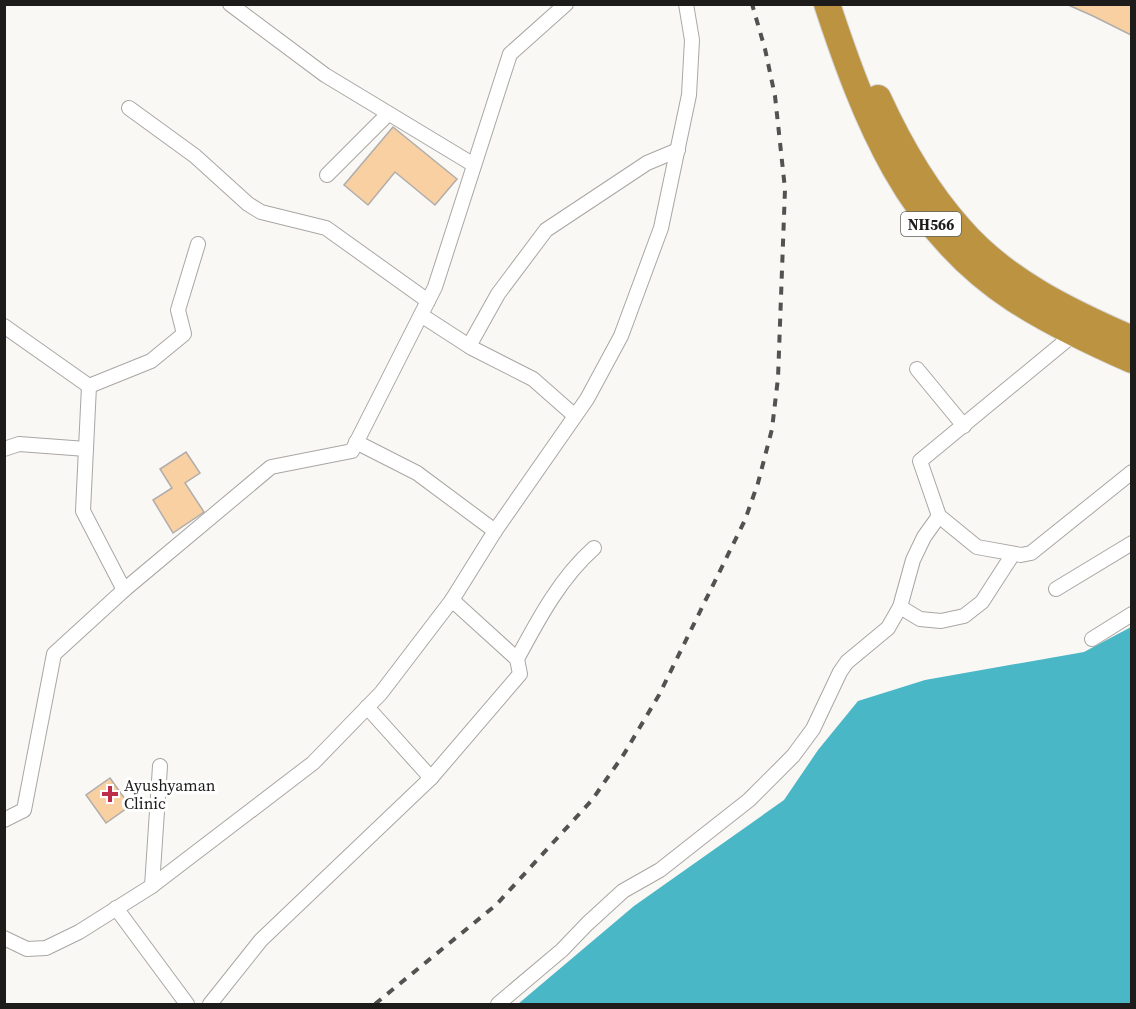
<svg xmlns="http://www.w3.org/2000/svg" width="1136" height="1009" font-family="'Source Serif 4',serif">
<rect width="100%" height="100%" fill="#faf8f5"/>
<polygon fill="#4ab7c7" points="1131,627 1131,1004 518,1004 634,906 784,800 818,750 858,701 925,680 1084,652"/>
<g fill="#f8d0a1" stroke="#b0adab" stroke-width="1.5">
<polygon points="1066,4 1131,4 1131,35 1093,16"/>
<polygon points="393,127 457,179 435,205 395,172 368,205 344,185"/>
<polygon points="186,452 200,473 185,483 204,512 173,533 153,500 172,488 160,469"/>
<polygon points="110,778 130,806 106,823 86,795"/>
</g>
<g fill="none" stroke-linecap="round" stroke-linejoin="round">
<defs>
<g id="street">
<polyline points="230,4 325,75 474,165"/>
<polyline points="129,108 195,156 248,204 261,212 326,228 428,301"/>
<polyline points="327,175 388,114"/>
<polyline points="421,315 472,348 533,379 575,416"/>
<polyline points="4,326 89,386 151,361 184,334 178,310 198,244"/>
<polyline points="1074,334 920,461 939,516 977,547 1021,555 1031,553 1132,472"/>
<polyline points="469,346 498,294 546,230 647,163 678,150"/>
<polyline points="917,369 964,426"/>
<polyline points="356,442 417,473 495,531"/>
<polyline points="4,449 19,444 86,449"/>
<polyline points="1056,589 1132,543"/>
<polyline points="124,590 271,467 352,451 435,287 510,54 566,4"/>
<polyline points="900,607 920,619 941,621 964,616 982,602 1013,554"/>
<polyline points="1092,639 1132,614"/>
<path d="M517 659C538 620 560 578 594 548"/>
<polyline points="367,707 431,778"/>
<polyline points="4,820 24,810 54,654 124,590 83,511 89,386"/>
<polyline points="152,886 160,766"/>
<polyline points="116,908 187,1004"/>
<polyline points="4,938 27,949 46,948 79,932 152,886 313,763 381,693 452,600 495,531 587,399 621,336 661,228 689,95 692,40 686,4"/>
<polyline points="210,1004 261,940 431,778 520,674 517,659 452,600"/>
<polyline points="498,1004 562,950 587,924 623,891 660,870 749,800 793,756 813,729 840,672 847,662 888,628 900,607 913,560 924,537 939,516"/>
</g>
<g id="highway">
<path d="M827 4C865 119 908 230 1014 299 1051 323 1091 342 1132 360"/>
<path d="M878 98C899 144 926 191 960 229 1005 281 1070 312 1132 339"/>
</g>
</defs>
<use href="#street" stroke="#a9a6a4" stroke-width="16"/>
<use href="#highway" stroke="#d6d6d6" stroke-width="28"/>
<use href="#street" stroke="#fff" stroke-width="14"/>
<use href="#highway" stroke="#bc9340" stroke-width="26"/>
<polyline stroke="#535250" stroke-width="4" stroke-dasharray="8 8" stroke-linecap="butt" points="375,1004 496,905 592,800 624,754 659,695 745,520 758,483 772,429 778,378 785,189 775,96 765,49 752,4"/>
</g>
<path fill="#be2e4a" stroke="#fff" stroke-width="2" d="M107 785h6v6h6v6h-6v6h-6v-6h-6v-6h6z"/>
<g text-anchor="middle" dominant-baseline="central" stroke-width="6" stroke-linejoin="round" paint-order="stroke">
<rect fill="#fff" stroke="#61605f" stroke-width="1.5" x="901" y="212" width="60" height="24" rx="4.5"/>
<g font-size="15" font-weight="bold" fill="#1d1c1b">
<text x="931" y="224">NH566</text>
</g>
<g font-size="16" fill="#1d1c1b" stroke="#fff" text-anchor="start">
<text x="124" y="785">Ayushyaman<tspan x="124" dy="18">Clinic</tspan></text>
</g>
</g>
<rect width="1136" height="1009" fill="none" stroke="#1d1c1b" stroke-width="12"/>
</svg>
